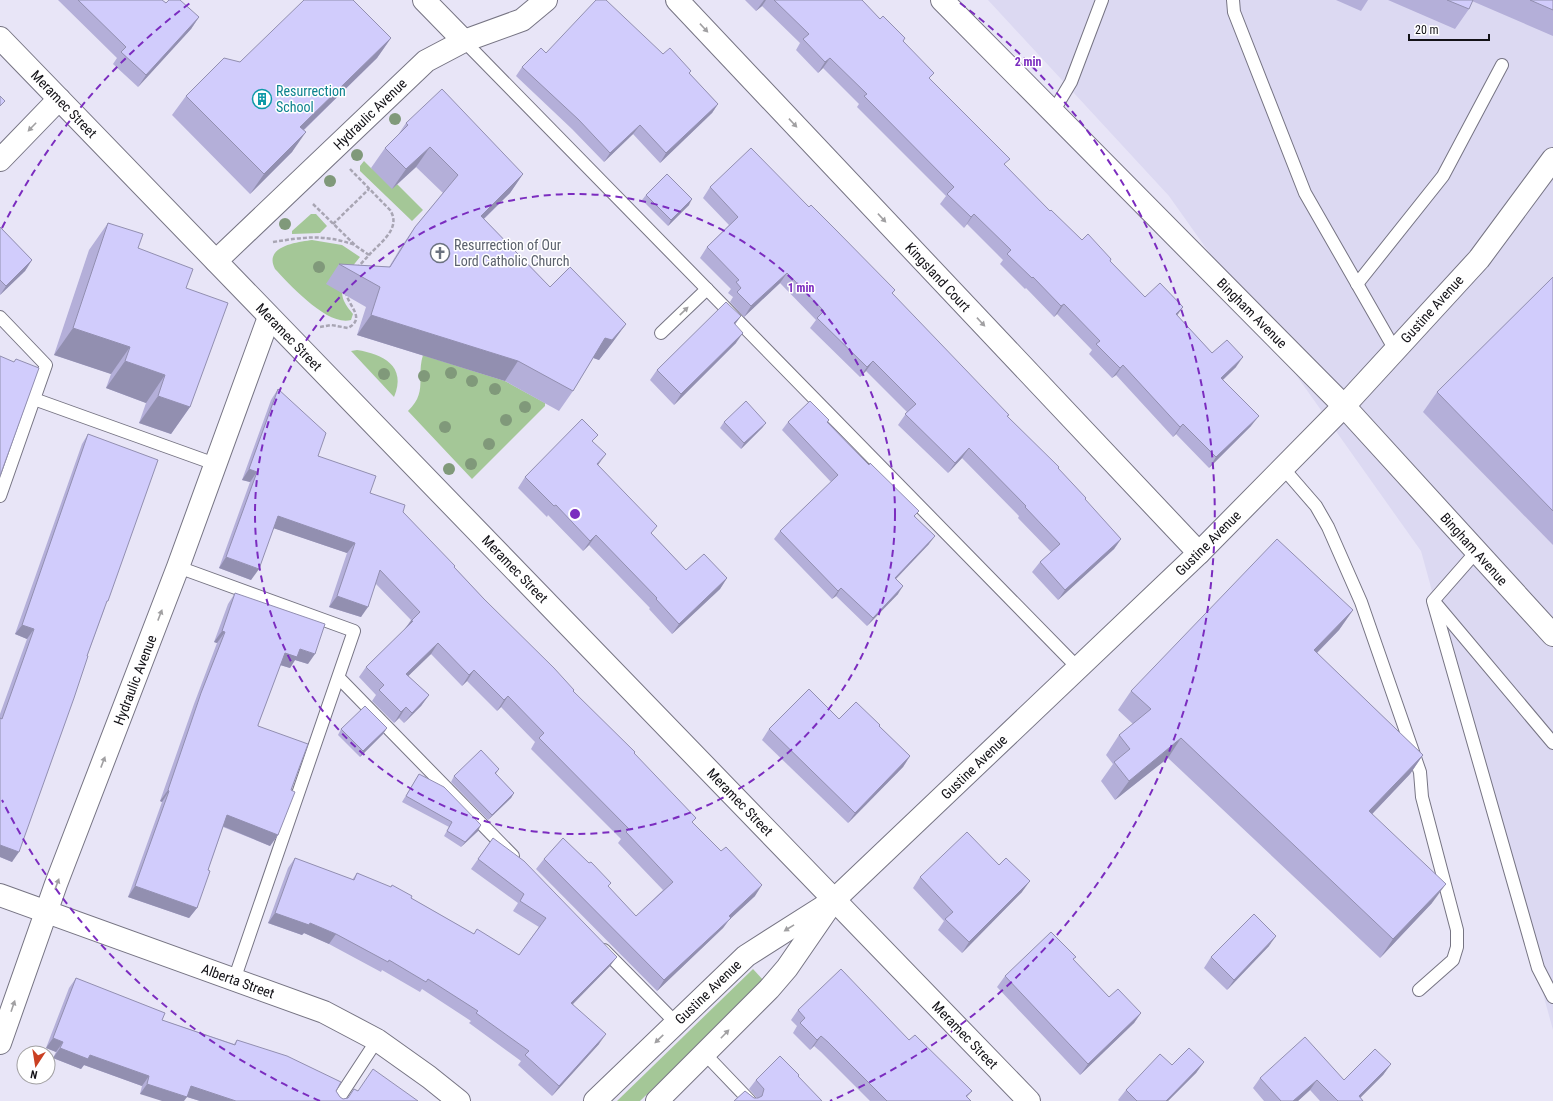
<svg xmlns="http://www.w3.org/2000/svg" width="1553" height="1101" font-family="'Roboto Condensed',sans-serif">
<rect width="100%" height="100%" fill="#e8e5f7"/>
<polygon fill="#dcd9f2" points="988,0 1553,0 1553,1030 1421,551 1169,196"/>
<g fill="#a4c797">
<polygon points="364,161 371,168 397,184 423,210 412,221 360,171 360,166"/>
<polygon points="311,214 316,214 327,226 320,233 292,234 292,231"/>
<path d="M312 240 342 245 360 257C351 268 337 285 344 301 346 306 350 310 353 314L351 320C328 327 289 284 275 269 263 246 298 242 312 240Z"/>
<path d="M357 350C383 354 407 366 394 397L351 351Z"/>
<path d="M423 355 505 381 545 403V406L472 479 408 411C428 392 416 378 423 355Z"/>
<polygon points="753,969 764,981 640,1101 617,1101"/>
</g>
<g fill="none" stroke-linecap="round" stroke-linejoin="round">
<defs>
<g id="service">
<polyline points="1233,0 1234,12 1305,193 1395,350"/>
<polyline points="464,41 1078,668"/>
<polyline points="1053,112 1071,82 1102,0"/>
<polyline points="1357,284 1443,176 1502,65"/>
<polyline points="0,317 46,365 0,496"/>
<polyline points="661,333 707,289"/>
<polyline points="34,399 215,464"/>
<polyline points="1283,468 1316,506 1328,527 1361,602 1420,772 1422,797 1457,930 1457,947 1453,960 1419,990"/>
<polyline points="1476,552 1433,601 1538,968 1553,997"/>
<polyline points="178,567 354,631 234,980"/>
<polyline points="1437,605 1553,743"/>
<polyline points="339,678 513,856"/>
<polyline points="604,950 676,1023"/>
<polyline points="705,1054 750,1101"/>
<polyline points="337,1101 377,1040"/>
</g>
<g id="minor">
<polyline points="424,0 464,41"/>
<polyline points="677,0 1199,553"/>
<polyline points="942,0 1344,406 1553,635"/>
<polyline points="0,160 59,99"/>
<polyline points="216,261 426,61 464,41 522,20 546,0"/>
<polyline points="0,895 324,1012 377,1040 429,1077 459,1101"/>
<polyline points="0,1043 56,884 178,567 269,317"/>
</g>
<g id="tertiary">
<polyline points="0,38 1029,1101"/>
<polyline points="595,1101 746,956 834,900 1199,553 1344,406 1479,259 1553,159"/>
<polyline points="657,1101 769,989 787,968 829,907"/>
</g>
</defs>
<use href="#service" stroke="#767483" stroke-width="14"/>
<use href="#minor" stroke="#767483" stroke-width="24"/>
<use href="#tertiary" stroke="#767483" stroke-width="24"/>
<g stroke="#a8a5b3" stroke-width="2.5" stroke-dasharray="4 2" stroke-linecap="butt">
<path d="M350 169 390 210C402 228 380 243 369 255"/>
<polyline points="313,204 356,246 369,255 358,267"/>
<polyline points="333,224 369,189"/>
<path d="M273 242C305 237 324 234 355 245"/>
<path d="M320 327 331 325 348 328C367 318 347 305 346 292"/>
</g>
<use href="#service" stroke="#fff" stroke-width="12"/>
<use href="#minor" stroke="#fff" stroke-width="22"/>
<use href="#tertiary" stroke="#fff" stroke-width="22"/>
</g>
<g fill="#80997a">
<circle cx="395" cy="119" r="6"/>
<circle cx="357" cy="155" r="6"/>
<circle cx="330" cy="181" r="6"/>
<circle cx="285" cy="224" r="6"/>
<circle cx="319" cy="267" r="6"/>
<circle cx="451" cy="373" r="6"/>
<circle cx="384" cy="374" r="6"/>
<circle cx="424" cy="376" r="6"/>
<circle cx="472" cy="381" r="6"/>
<circle cx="495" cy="389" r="6"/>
<circle cx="525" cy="407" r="6"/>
<circle cx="506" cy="420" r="6"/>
<circle cx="445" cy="427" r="6"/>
<circle cx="489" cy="444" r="6"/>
<circle cx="471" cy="464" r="6"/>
<circle cx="449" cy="469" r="6"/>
</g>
<g fill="#b4afd9">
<polygon points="58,0 162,0 166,3 199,17 191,29 138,87 113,64 117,58"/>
<polygon points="745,0 862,0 880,19 903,41 930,79 1005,166 1050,211 1082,240 1111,259 1110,261 1145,297 1177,316 1212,353 1236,367 1223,380 1251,426 1209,468 1176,434 1173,437 1116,375 1112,378 1089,354 1092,350 1057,314 1054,317 1026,288 1025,289 1000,264 1003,260 967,224 964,228 940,204 946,196 857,107 859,104 823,68 818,73 796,50 800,43 762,6 756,11"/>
<polygon points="1336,0 1368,0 1361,11"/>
<polygon points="1388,0 1553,0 1553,36 1472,1 1469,9 1455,29"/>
<polygon points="391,38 377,58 304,130 292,152 250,194 172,115 186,96 240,62"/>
<polygon points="546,53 663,54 689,73 718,104 712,113 660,163 633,134 604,162 572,129 516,76 522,67"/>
<polygon points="406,123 523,174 510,193 484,219 550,287 626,324 612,343 599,360 593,358 573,391 559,411 505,381 357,335 366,307 326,284 339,264 389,267 401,247 415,227 443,193 416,167 392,189 371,168 385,148 396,138"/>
<polygon points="710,187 809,207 895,290 892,294 1007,416 1086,498 1085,500 1121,539 1114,549 1058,600 1032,572 1040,562 1051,552 1018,518 1019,516 962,458 948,473 898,425 907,412 866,371 860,377 810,328 816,320 780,283 744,317 730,302 733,297 728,293 731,289 700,258 707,247 729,225 703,198"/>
<polygon points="646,195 689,205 668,226 642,200"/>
<polygon points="108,223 186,288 190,407 171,434 139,423 146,403 106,388 111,374 54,355 89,250"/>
<polygon points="0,227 32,260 25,271 0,295"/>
<polygon points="1553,277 1553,545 1423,412 1437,392"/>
<polygon points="741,316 735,324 736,343 674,405 650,380 657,370"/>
<polygon points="278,389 318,456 370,493 403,512 484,599 574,690 573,692 634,754 755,896 729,920 723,928 657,991 536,869 544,859 608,887 636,916 663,890 618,843 621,839 531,749 535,742 501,707 497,711 467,681 462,686 431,654 408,676 429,695 421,706 404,723 399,718 394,723 372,701 376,695 359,677 366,667 405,629 411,620 376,584 361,617 329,607 347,553 274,528 251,580 219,568 250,482 242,480 271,400"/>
<polygon points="829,420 828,422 915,516 929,544 896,579 898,594 867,626 836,596 832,599 774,539 780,531 831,482 782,430 788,422"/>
<polygon points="724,422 766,423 762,428 741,449 720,428"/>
<polygon points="88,434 105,607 12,862 0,857 0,714 27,639 15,634 82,444"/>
<polygon points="593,442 598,465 652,534 686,570 727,578 720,589 672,634 649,609 650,608 589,545 583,551 548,515 547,517 518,488 525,477"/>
<polygon points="235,593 308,664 295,660 290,668 280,665 258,725 258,726 291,790 278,835 270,846 223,827 208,870 197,908 189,918 128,897 162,802 160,801 194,704 217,643 214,642 228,604"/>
<polygon points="1353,610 1339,630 1317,653 1423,755 1410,774 1372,814 1432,903 1380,958 1168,758 1115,800 1101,781 1113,764 1106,755 1119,735 1133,724 1118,710 1131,691"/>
<polygon points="839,719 879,726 910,756 903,767 848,823 762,740 769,729"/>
<polygon points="387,728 383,734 360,757 338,735 341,729"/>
<polygon points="499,769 496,774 514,793 511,798 488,820 451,782 454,776"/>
<polygon points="419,774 478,831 461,847 444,836 449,827 402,802"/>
<polygon points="493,838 610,966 573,1004 599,1044 552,1096 518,1065 521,1061 469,1023 471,1021 422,989 420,992 382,970 381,972 329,944 304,933 302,935 268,923 288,868 295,858 352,880 357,873 411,898 474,934 519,955 539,927 513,911 518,903 471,869"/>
<polygon points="920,877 1022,892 962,953 938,930 944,921 913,888"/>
<polygon points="1269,946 1227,990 1204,968 1211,957"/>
<polygon points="1074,960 1109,997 1141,1013 1134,1023 1080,1075 997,987 1005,976"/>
<polygon points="76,978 162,1020 234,1044 237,1040 336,1091 340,1097 343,1099 348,1098 358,1091 418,1101 200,1101 187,1097 140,1094 142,1086 84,1065 81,1069 53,1058 56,1052 46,1048 69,988"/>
<polygon points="798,1010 909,1040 972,1091 967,1097 971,1101 870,1101 821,1052 814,1046 810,1050 793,1033 797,1026 791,1020"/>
<polygon points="780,1056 799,1075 798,1077 822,1101 734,1101 745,1091 754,1098 757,1098 749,1089 756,1080"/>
<polygon points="1204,1062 1196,1073 1168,1101 1119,1101 1118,1100 1126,1090 1172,1065"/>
<polygon points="1391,1064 1383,1075 1360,1098 1363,1101 1320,1101 1310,1090 1298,1101 1264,1101 1253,1088 1260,1078 1344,1080"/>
</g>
<g fill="#928fb0">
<polygon points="764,0 766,0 762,6 756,11"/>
<polygon points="199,17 191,29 138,87 146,75"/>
<polygon points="391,38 377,58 287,146 300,127"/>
<polygon points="830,58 823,68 818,73 825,62"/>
<polygon points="718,104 712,113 660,163 666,153"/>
<polygon points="640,125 633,134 604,162 610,153"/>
<polygon points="306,132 292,152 250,194 264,174"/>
<polygon points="430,147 416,167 392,189 406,169"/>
<polygon points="523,174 510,193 467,235 481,216"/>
<polygon points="692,199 689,205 668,226 671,220"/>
<polygon points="974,214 967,224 964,228 971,217"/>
<polygon points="32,260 25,271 0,295 6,286"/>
<polygon points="787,273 780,283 744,317 751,306"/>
<polygon points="1064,304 1057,314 1054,317 1061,306"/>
<polygon points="1183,307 1176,317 1176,314"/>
<polygon points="371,315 518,361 505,381 357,335"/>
<polygon points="741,316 733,327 734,323"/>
<polygon points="626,324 612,343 599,360 591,357 605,338"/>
<polygon points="73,328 130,347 111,374 54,355"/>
<polygon points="743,333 736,343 674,405 681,394"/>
<polygon points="1243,357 1236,367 1214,388 1221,378"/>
<polygon points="125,361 165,375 146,403 106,388"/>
<polygon points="873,361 866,371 860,377 867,367"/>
<polygon points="1123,365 1116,375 1112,378 1120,368"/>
<polygon points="158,396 190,407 171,434 139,423"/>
<polygon points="1259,416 1251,426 1209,468 1216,457"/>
<polygon points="766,423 762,428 741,449 744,443"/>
<polygon points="1183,424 1176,434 1173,437 1180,427"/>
<polygon points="969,448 962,458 948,473 955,463"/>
<polygon points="606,454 598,465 589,474 597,464"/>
<polygon points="249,469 257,472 250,482 242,480"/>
<polygon points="278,516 355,543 347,553 270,527"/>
<polygon points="596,535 589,545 583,551 590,541"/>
<polygon points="935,536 929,544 889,586 895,578"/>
<polygon points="1121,539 1114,549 1058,600 1065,590"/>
<polygon points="226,557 259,569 251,580 219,568"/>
<polygon points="727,578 720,589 672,634 679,624"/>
<polygon points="903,586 898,594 867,626 873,618"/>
<polygon points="841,588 836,596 832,599 838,591"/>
<polygon points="337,596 368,607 361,617 329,607"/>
<polygon points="1353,610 1339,630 1300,670 1314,650"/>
<polygon points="411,621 413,621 403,631"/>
<polygon points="22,625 34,629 27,639 15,634"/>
<polygon points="222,631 225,632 217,643 214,642"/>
<polygon points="438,643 431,654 399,685 406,674"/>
<polygon points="300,649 315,654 308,664 295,660 290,668 277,664 285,653"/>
<polygon points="474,670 467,681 462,686 469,675"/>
<polygon points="429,695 421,706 404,723 412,713"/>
<polygon points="508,696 501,707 497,711 504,700"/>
<polygon points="406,707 399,718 394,723 401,712"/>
<polygon points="387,728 383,734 360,757 363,751"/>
<polygon points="1181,738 1168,758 1115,800 1129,781"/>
<polygon points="1423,755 1410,774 1356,831 1369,811"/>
<polygon points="910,756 903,767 848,823 855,813"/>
<polygon points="168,790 169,791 162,802 160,801"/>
<polygon points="514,793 511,798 488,820 492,815"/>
<polygon points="227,815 278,835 270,846 220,825"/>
<polygon points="481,825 478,831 461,847 465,842"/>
<polygon points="0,845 19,852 12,862 0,857"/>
<polygon points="1030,881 1022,892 962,953 969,942"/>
<polygon points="1446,884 1432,903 1380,958 1393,939"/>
<polygon points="762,885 755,896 729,920 723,928 657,991 664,980 729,916"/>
<polygon points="135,886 197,908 189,918 128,897"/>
<polygon points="275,913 310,923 336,934 329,944 304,933 302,935 268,923"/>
<polygon points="1276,936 1269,946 1227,990 1234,980"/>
<polygon points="617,957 610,966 564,1013 571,1003"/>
<polygon points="1141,1013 1134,1023 1080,1075 1088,1064"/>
<polygon points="606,1034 599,1044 552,1096 559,1086"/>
<polygon points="821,1036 814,1046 810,1050 817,1040"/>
<polygon points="53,1038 63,1042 56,1052 46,1048"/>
<polygon points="60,1048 90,1055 149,1076 142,1086 84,1065 81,1069 53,1058"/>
<polygon points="1204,1062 1196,1073 1168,1101 1166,1101"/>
<polygon points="1391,1064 1383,1075 1357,1101 1359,1096"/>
<polygon points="1317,1080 1310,1090 1298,1101 1293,1101"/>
<polygon points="147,1084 187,1097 184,1101 162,1101 140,1094"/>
<polygon points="191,1086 236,1101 200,1101 184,1096"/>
</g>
<g fill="#d1ccfc" stroke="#928fb0">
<polygon points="78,0 162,0 166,3 169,0 180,0 199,17 146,75 121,52 126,47"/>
<polygon points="304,0 353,0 391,38 300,127 306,132 264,174 186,96 224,58 240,62"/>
<polygon points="596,0 606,0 663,54 670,48 691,71 689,73 718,104 666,153 640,125 610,153 579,120 522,67 541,48 546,53"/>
<polygon points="774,0 862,0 880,19 883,16 905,38 903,41 934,73 929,78 1010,159 1004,164 1050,211 1051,210 1082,240 1088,234 1111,259 1110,261 1145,297 1160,283 1183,307 1176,314 1212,353 1227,340 1243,357 1221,378 1259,416 1216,457 1183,424 1180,427 1123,365 1120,368 1096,344 1100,341 1064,304 1061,306 1033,277 1032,278 1007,254 1011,250 974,214 971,217 947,194 954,187 864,96 867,94 830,58 825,62 803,39 809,34"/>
<polygon points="1447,0 1473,0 1469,9"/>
<polygon points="1530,0 1553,0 1553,10"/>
<polygon points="442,89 523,174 481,216 550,287 570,267 626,324 612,340 605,338 573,391 518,361 371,315 380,287 339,264 390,267 415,227 458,175 430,147 406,169 385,148 408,125 406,123"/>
<polygon points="0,96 5,101 0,106"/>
<polygon points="751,148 809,207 811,205 835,229 895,290 892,293 1009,415 1007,416 1059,467 1058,468 1086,498 1085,499 1121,539 1065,590 1040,562 1060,544 1025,507 1026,506 969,448 955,463 905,414 916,404 873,361 867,367 817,318 824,311 787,273 751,306 737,292 741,288 736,282 739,280 707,247 738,217 710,187"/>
<polygon points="667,174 692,199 671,220 646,195"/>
<polygon points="108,223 143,234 138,248 193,269 186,288 228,303 190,407 158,396 165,375 125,361 130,347 73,328"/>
<polygon points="0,227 32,260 6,286 0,280"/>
<polygon points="1553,277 1553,511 1437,392"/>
<polygon points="726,302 741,316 734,323 743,333 681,394 657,370"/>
<polygon points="0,356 14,362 16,359 39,368 0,476"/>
<polygon points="278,389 326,433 318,456 376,476 370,493 405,505 403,512 455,566 454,567 484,599 554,668 574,690 573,691 635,752 634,753 696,818 692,822 721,851 726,847 762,885 729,916 731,918 664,980 544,859 563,838 589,863 591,862 611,883 608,886 636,916 673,882 626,832 629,829 539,738 544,733 508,696 504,700 474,670 469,675 438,643 406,674 429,695 412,713 406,707 401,712 379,690 384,685 366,667 413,621 411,621 420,612 380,570 368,607 337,596 355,543 278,516 259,569 226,557 257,472 249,469"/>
<polygon points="746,401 766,423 744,443 724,422"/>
<polygon points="810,401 829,420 827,422 869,465 870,463 919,511 914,516 935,536 895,578 903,586 873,618 841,588 838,591 780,531 838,475 788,422"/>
<polygon points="582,419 598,435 592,441 606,454 597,464 657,526 651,533 686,570 704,554 727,578 679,624 656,599 657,598 596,535 590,541 556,505 554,506 525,477"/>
<polygon points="88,434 158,460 108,601 107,601 87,656 88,656 74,698 19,852 0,845 0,718 2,719 34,629 22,625"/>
<polygon points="1277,539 1353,610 1314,650 1423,755 1369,811 1446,884 1393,939 1181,738 1129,781 1114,762 1130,749 1119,735 1151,709 1131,691"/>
<polygon points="235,593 325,624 315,654 300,649 297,657 285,653 258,725 258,726 308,744 291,790 295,792 278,835 227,815 208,870 210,871 197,908 135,886 169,791 168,790 201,693 225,632 222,631"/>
<polygon points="809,689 839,719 856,702 880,725 879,726 910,756 855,813 769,729"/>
<polygon points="365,706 387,728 363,751 341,729"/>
<polygon points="481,750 499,769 495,773 514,793 492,815 454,776"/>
<polygon points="419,774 444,787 481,825 465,842 447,831 452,822 406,796"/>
<polygon points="967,832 999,865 1006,858 1030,881 969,942 945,919 953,912 920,877"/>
<polygon points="493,838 524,861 617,957 571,1003 606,1034 559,1086 525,1055 529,1051 476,1013 478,1011 428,979 426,982 389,960 388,962 336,934 310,923 309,925 275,913 295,858 354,880 357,873 391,887 392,885 412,896 411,898 474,934 477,929 519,955 546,918 520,901 524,894 478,859"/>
<polygon points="1254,914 1276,936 1234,980 1211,957"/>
<polygon points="1051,932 1076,957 1073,959 1109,997 1118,989 1141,1013 1088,1064 1005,976"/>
<polygon points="841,969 909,1040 915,1035 972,1091 966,1096 971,1101 887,1101 828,1042 821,1036 817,1040 800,1023 805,1018 798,1010"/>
<polygon points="76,978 165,1013 162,1020 235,1045 237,1040 287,1056 341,1082 336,1091 340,1097 343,1099 348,1098 354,1089 358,1091 373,1069 418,1101 236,1101 191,1086 187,1097 147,1084 149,1076 90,1055 88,1059 60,1048 63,1042 53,1038"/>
<polygon points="1305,1037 1344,1080 1375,1049 1391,1064 1359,1096 1363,1101 1338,1101 1317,1080 1293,1101 1281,1101 1260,1078"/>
<polygon points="1189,1048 1204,1062 1166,1101 1137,1101 1126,1090 1160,1054 1172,1065"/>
<polygon points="780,1056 799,1075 798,1076 822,1101 734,1101 745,1091 754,1098 758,1098 762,1096 764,1089 756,1080"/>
</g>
<defs><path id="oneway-solid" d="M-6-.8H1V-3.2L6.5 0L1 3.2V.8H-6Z"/></defs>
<g fill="#a1a0a2">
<use href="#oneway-solid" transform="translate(704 28) rotate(47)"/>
<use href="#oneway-solid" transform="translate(793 123) rotate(47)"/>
<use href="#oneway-solid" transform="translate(32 127) rotate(134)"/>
<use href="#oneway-solid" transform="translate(882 218) rotate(47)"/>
<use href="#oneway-solid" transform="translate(684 311) rotate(-44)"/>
<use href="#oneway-solid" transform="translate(981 322) rotate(47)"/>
<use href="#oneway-solid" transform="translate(160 615) rotate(-69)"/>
<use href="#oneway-solid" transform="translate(103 762) rotate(-69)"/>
<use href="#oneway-solid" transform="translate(57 884) rotate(-70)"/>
<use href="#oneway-solid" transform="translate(789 928) rotate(148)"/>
<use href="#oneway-solid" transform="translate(13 1006) rotate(-71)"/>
<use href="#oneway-solid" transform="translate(725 1034) rotate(-46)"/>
<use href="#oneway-solid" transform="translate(659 1039) rotate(136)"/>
</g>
<g fill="none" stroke="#7b2cbf" stroke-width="2" stroke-dasharray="7 5">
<circle cx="575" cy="514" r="320"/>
<path d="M320 1101A640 640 0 0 1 2 800M2 228A640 640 0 0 1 190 3M960 3A640 640 0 0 1 830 1101"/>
</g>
<defs>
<symbol id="building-ring" viewBox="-11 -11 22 22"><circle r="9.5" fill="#fff" stroke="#0f9aa8" stroke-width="1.5"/><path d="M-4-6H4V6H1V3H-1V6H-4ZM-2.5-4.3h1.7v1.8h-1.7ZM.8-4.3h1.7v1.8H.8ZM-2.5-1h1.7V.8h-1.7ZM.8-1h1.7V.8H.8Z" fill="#0f9aa8"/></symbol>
<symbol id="church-ring" viewBox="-11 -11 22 22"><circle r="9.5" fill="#fff" stroke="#6b7280" stroke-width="1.5"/><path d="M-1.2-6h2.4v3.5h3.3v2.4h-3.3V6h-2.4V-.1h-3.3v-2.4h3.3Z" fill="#6b7280"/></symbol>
</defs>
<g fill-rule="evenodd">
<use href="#building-ring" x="251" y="88" width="22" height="22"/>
<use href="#church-ring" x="429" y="242" width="22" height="22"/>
</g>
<g text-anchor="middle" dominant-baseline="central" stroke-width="3" stroke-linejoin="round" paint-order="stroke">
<g font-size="14" fill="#0d838f" stroke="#fff" text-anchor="start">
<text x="276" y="91">Resurrection<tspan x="276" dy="16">School</tspan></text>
</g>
<g font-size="14" fill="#131217" stroke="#fff">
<text transform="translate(64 104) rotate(46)">Meramec Street</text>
<text transform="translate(370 114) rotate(-44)">Hydraulic Avenue</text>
<text transform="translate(938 277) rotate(47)">Kingsland Court</text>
<text transform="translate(1432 309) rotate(-48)">Gustine Avenue</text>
<text transform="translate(1252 313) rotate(45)">Bingham Avenue</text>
<text transform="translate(289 337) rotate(46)">Meramec Street</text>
<text transform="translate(1208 543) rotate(-45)">Gustine Avenue</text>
<text transform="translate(1474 549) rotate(48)">Bingham Avenue</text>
<text transform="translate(515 569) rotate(46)">Meramec Street</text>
<text transform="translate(135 680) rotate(-69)">Hydraulic Avenue</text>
<text transform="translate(974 767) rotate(-44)">Gustine Avenue</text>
<text transform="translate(740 802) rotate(46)">Meramec Street</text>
<text transform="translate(238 981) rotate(20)">Alberta Street</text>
<text transform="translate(708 992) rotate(-44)">Gustine Avenue</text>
<text transform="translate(965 1035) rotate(46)">Meramec Street</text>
</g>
<g font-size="14" fill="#5b616d" stroke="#fff" text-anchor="start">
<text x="454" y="245">Resurrection of Our<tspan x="454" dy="16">Lord Catholic Church</tspan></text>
</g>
</g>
<circle cx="575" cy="514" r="6" fill="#7b2cbf" stroke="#fff" stroke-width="2"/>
<g font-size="12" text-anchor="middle" font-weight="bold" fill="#7b2cbf" stroke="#fff" stroke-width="3" stroke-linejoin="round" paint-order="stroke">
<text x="1028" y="66">2 min</text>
<text x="801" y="292">1 min</text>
</g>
<g transform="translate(36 1065) rotate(192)"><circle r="19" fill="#ffffff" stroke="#a1a0a2"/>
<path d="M0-3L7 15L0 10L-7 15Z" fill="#ca4022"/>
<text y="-6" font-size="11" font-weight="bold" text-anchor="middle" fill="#131217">N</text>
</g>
<path d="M1409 34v6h80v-6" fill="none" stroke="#131217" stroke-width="2"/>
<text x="1415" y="34" font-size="12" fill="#131217" stroke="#ffffff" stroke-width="3" paint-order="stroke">20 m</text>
</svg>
